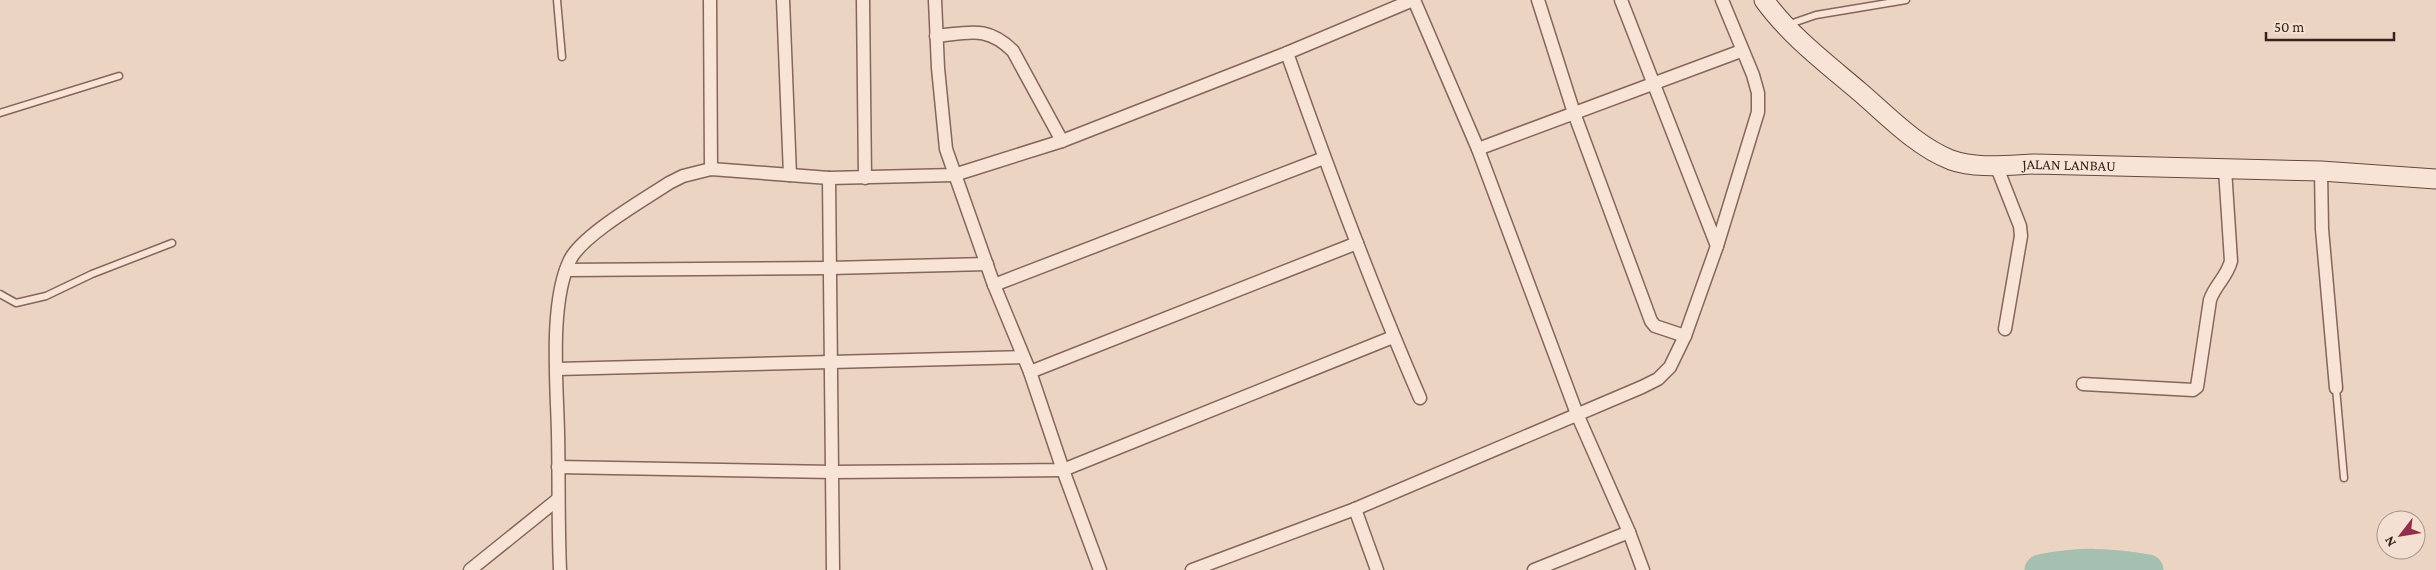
<svg xmlns="http://www.w3.org/2000/svg" width="2436" height="570" font-family="'Crimson Pro',serif">
<rect width="100%" height="100%" fill="#ecd4c3"/>
<g fill="none" stroke-linecap="round" stroke-linejoin="round">
<path stroke="#a5bfb0" stroke-width="31" d="M2040 570C2080 562 2109 563 2148 570"/>
<defs>
<g id="lane">
<polyline points="557,0 562,57"/>
<polyline points="1787,25 1816,15 1906,0"/>
<polyline points="0,113 119,76"/>
<polyline points="0,294 16,303 46,296 92,274 172,243"/>
<polyline points="2336,388 2344,478"/>
</g>
<g id="street">
<polyline points="710,0 711,169"/>
<polyline points="783,0 790,175"/>
<polyline points="863,0 865,178"/>
<polyline points="935,0 938,68 946,149 994,285 1030,372 1063,470 1100,570"/>
<polyline points="1414,0 1478,149 1577,414 1629,532 1643,570"/>
<polyline points="1538,0 1574,113 1651,321 1655,326 1685,336"/>
<polyline points="1621,0 1717,246"/>
<path d="M936 36C969 33 987 25 1013 51L1062 141"/>
<path d="M1287 53C1328 169 1371 285 1420 398"/>
<polyline points="1478,149 1741,51"/>
<polyline points="1996,165 2020,226 2021,236 2005,329"/>
<polyline points="2321,171 2322,229 2336,388"/>
<polyline points="829,178 833,570"/>
<polyline points="566,270 830,268 987,264"/>
<polyline points="994,285 1324,158"/>
<polyline points="557,369 1023,357"/>
<polyline points="1030,372 1357,243"/>
<path d="M2083 384 2193 390 2197 387 2210 300C2215 285 2227 277 2231 261L2225 169"/>
<polyline points="558,467 833,472 1063,470 1393,337"/>
<polyline points="1355,509 1377,570"/>
<polyline points="470,570 557,500"/>
<path d="M560 570C558 524 559 479 558 433 557 385 549 303 570 260 582 235 645 199 669 183L683 176 711 169 829 178 954 175 1062 141 1287 53 1413 0"/>
<polyline points="1192,570 1355,509 1642,387 1658,379 1670,367 1685,336 1717,246 1758,112 1758,93 1753,75 1722,0"/>
<polyline points="1534,570 1629,532"/>
</g>
<g id="secondary">
<path id="s1" d="M1764 0C1790 36 1826 63 1860 92 1888 116 1916 146 1951 160 1976 169 2008 165 2035 164L2321 171 2436 179"/>
</g>
</defs>
<use href="#lane" stroke="#86655a" stroke-width="9"/>
<use href="#street" stroke="#86655a" stroke-width="15"/>
<use href="#secondary" stroke="#67473e" stroke-width="21"/>
<use href="#lane" stroke="#f7e4d6" stroke-width="6"/>
<use href="#street" stroke="#f7e4d6" stroke-width="12"/>
<use href="#secondary" stroke="#f7e4d6" stroke-width="19"/>
</g>
<g text-anchor="middle" dominant-baseline="central" stroke-width="4" stroke-linejoin="round" paint-order="stroke">
<g font-size="15" fill="#36231e" stroke="#f4e0d2">
<text stroke="none"><textPath href="#s1" startOffset="366">JALAN LANBAU</textPath></text>
</g>
</g>
<g transform="translate(2401 535) rotate(239)"><circle r="24" fill="#f4e0d2" stroke="#a8948a"/>
<path d="M0-4L9 19L0 12L-9 19Z" fill="#922d4b"/>
<text y="-8" font-size="14" font-weight="bold" text-anchor="middle" fill="#36231e">N</text>
</g>
<path d="M2266 32v8h128v-8" fill="none" stroke="#36231e" stroke-width="2.5"/>
<text x="2274" y="32" font-size="15" fill="#36231e" stroke="#f4e0d2" stroke-width="4" paint-order="stroke">50 m</text>
</svg>
